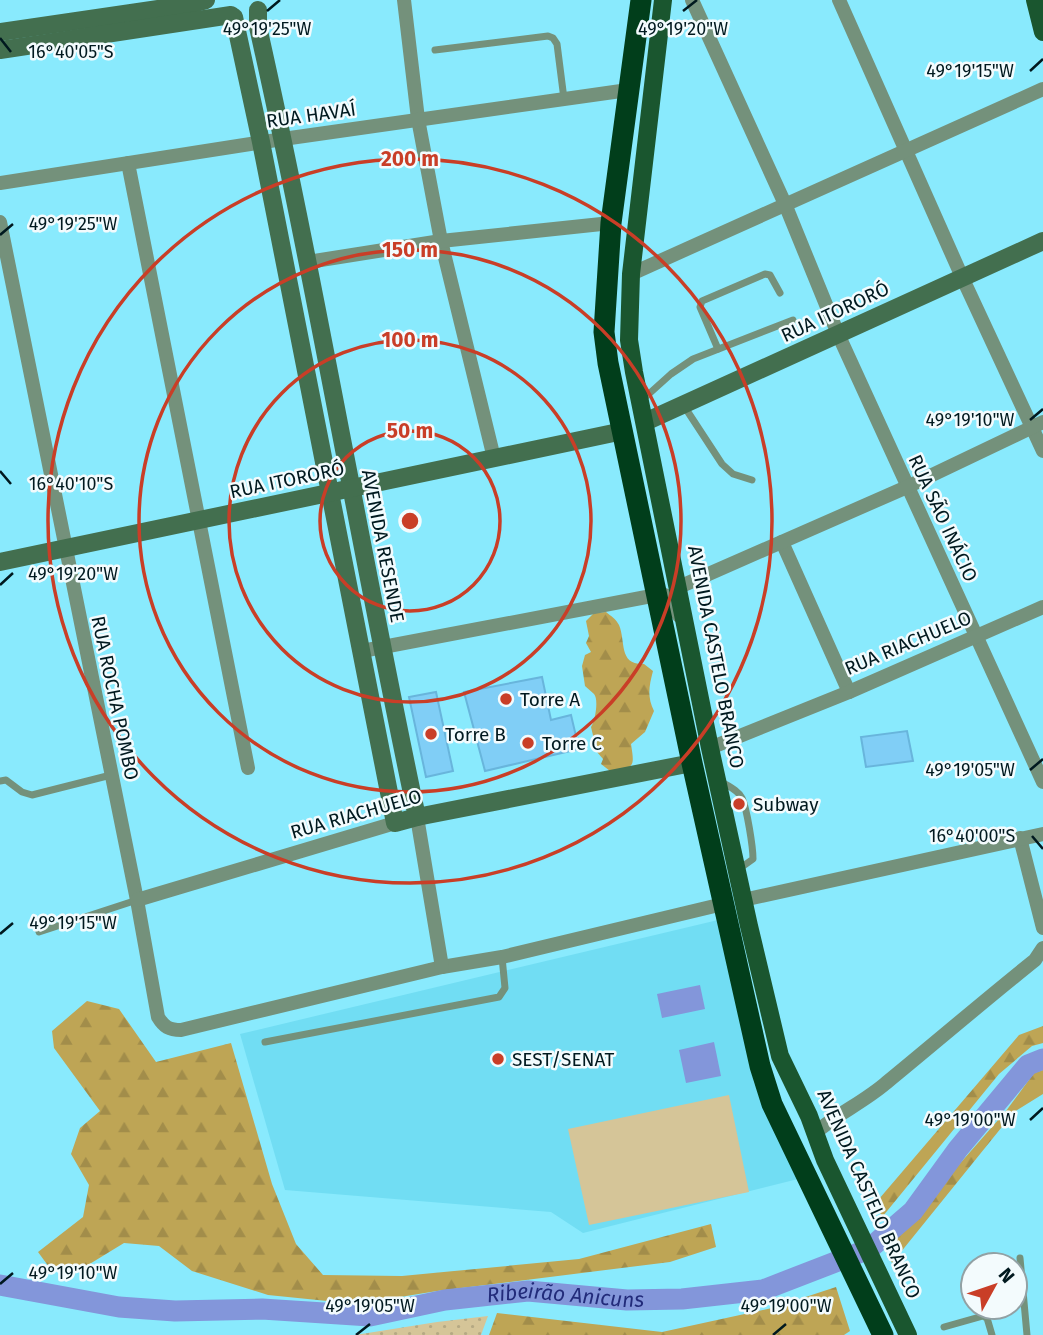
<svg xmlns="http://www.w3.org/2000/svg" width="1043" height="1335" font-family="'Fira Sans',sans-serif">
<defs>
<pattern id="grass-dots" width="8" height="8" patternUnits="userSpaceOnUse" patternTransform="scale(1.75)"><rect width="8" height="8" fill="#d5c598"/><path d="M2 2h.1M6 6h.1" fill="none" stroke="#b5a983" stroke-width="1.8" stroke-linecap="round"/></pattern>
<pattern id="forest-firs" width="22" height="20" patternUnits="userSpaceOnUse" patternTransform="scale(1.75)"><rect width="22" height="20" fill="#bea555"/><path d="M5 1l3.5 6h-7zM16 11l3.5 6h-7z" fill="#a28d4a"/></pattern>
</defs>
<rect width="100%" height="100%" fill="#89eafd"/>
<polygon fill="#71ddf3" points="718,920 722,925 754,1083 798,1179 583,1233 551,1212 285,1190 240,1034"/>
<polygon fill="url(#grass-dots)" points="488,1316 481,1335 355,1335 437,1322"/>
<g fill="url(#forest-firs)">
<path d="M606 612C611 616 616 619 619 625 626 641 618 665 644 664L653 671C649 686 647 697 654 711L645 732 631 744C635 769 634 767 610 771L601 764 603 759 597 752 591 727C595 721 599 700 594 694 591 691 588 689 585 686L582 666 585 655 591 652 586 643 589 636 586 621 594 613Z"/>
<polygon points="87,1001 119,1009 156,1062 231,1043 272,1184 296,1244 323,1275 402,1276 579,1259 711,1224 716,1247 670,1262 437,1291 357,1304 268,1295 192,1271 159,1246 124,1243 88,1265 49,1267 38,1252 83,1217 89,1185 71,1154 80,1128 100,1111 54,1048 52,1031"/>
<polygon points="1043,1026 1043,1043 1032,1046 999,1074 883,1216 873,1206 1019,1035"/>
<polygon points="1043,1070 1043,1094 1014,1112 892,1263 885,1249 1006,1111 1034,1073"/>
<polygon points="836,1287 850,1331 844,1335 489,1335 497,1313 662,1332 772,1308"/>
</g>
<polygon fill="#d5c598" points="729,1095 749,1192 589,1225 568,1129"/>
<g fill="#8396da">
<polygon points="700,985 705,1009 662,1018 657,994"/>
<polygon points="714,1042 721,1076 686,1083 679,1050"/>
</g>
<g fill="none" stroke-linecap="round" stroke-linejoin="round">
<path stroke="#8396da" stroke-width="21" id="s1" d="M0 1285 119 1307 175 1311 262 1309 370 1316 445 1300 528 1291 627 1300 682 1299 763 1290 869 1249 913 1211 958 1149 1028 1065 1043 1059"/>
</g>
<g fill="#80cef6" stroke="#68b5dc" stroke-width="2">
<polygon points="542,677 551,720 571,715 579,749 485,771 464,692"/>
<polygon points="436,692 453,771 426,777 409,697"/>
<polygon points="907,731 913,761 866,767 861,737"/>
</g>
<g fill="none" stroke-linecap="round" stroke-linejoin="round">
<g stroke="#74917b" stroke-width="7">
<polyline points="435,50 548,36 553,38 557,44 564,99"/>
<polyline points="718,349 700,307 702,301 765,274 770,275 780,293"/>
<polyline points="641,401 671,374 693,359 793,320"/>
<polyline points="684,406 722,464 733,474 752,480"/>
<polyline points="0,781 6,780 22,792 32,795 111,775"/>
<path d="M720 781C728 786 738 790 742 798 747 809 753 847 753 859L739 869"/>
<polyline points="39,932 137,900"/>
<polyline points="265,1042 499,997 505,988 502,957"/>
<polyline points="1020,1258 1027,1335"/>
<polyline points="944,1327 983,1316 987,1318 992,1335"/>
</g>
<g stroke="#74917b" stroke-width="14">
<polyline points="404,0 418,119 441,241 494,458"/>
<polyline points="692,0 785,204 838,334 1043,782"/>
<polyline points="839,0 962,277 1043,451"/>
<polyline points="128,163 248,768"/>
<polyline points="0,183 283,139 628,90"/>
<path d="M0 222 137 900 158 1017C164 1027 169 1030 181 1030L442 967 502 957 723 904"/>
<polyline points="308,262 441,241 611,223"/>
<polyline points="631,274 1043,89"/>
<polyline points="782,542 849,692"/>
<polyline points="679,587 907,487 1043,422"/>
<polyline points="362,651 662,594 669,597 679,616"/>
<polyline points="710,748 849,692 1043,607"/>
<polyline points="417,817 442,967"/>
<polyline points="1020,838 1043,928"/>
<polyline points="137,900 395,823"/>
<polyline points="743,900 1043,834"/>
<path d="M815 1133C837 1114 864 1102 886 1083 936 1042 985 1000 1035 960L1043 948"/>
</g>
<g stroke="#436f4f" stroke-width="18">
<path d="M258 10V27C317 289 361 554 417 817"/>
<polyline points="234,17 261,142 395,823 417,817 692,763"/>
<polyline points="0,32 192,4 206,0"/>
<polyline points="0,50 231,15"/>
<polyline points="645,422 1043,241"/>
<polyline points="0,562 623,431"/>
</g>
<g stroke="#1a562f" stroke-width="18">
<polyline points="663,0 631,274 629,340 634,372 710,748 749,926 780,1056 809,1116 825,1160 908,1335"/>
<polyline points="1035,0 1043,32"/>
</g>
<polyline stroke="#013e1b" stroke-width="21" points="641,0 611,223 604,332 608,363 692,763 760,1066 772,1104 883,1335"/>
</g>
<path fill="none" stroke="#00191f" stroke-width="2.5" d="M267 11 280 0M683 11 697 0M0 38 11 52M1030 71 1043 59M0 235 13 224M1030 420 1043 409M0 471 11 484M0 585 13 573M1030 770 1043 759M1032 836 1043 849M0 934 13 923M1030 1120 1043 1108M0 1284 13 1273M356 1335 370 1324M773 1335 786 1324"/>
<g fill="none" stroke="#c93e27" stroke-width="3.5">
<circle cx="410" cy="521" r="90"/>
<circle cx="410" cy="521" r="181"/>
<circle cx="410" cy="521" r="271"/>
<circle cx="410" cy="521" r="362"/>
</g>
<g fill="#c93e27" stroke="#f3fbfd" stroke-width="2.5">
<circle cx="506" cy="699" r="7"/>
<circle cx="431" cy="734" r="7"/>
<circle cx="528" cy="743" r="7"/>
<circle cx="739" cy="804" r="7"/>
<circle cx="498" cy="1059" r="7"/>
</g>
<g text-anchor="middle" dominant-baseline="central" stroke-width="5" stroke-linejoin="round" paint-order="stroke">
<g font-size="19" fill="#00191f" stroke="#f3fbfd">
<text transform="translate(311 115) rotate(-8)">RUA HAVAÍ</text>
<text transform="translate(835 312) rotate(-25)">RUA ITORORÓ</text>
<text transform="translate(287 480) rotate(-12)">RUA ITORORÓ</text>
<text transform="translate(943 518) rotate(65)">RUA SÃO INÁCIO</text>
<text transform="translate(383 546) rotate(79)">AVENIDA RESENDE</text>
<text transform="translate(908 643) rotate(-23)">RUA RIACHUELO</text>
<text transform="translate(716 657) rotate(79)">AVENIDA CASTELO BRANCO</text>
<text transform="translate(115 698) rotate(78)">RUA ROCHA POMBO</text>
<text transform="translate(356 814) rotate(-16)">RUA RIACHUELO</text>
<text transform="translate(869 1194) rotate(66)">AVENIDA CASTELO BRANCO</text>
</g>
<g font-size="19" fill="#00191f" stroke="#f3fbfd" text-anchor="start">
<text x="520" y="699">Torre A</text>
<text x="445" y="734">Torre B</text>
<text x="542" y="743">Torre C</text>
<text x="753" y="804">Subway</text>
<text x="512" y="1059">SEST/SENAT</text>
</g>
<g font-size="21" font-style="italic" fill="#222b7a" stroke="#f3fbfd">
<text stroke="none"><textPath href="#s1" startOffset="570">Ribeirão Anicuns</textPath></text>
</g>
</g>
<g font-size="18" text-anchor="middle" fill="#00191f" stroke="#f3fbfd" stroke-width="5" stroke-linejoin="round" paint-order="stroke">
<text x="267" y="35">49°19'25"W</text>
<text x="683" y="35">49°19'20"W</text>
<text x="71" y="58">16°40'05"S</text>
<text x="970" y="77">49°19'15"W</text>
<text x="73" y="230">49°19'25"W</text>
<text x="970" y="426">49°19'10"W</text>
<text x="71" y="490">16°40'10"S</text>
<text x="73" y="580">49°19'20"W</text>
<text x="970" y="776">49°19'05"W</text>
<text x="972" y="842">16°40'00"S</text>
<text x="73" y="929">49°19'15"W</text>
<text x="970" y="1126">49°19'00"W</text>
<text x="73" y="1279">49°19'10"W</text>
<text x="370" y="1312">49°19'05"W</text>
<text x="786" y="1312">49°19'00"W</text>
</g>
<circle cx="410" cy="521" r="10" fill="#c93e27" stroke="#f3fbfd" stroke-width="3.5"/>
<g font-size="21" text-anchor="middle" font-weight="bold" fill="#c93e27" stroke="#f3fbfd" stroke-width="5" stroke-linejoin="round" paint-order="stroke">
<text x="410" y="166">200 m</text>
<text x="410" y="257">150 m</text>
<text x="410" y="347">100 m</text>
<text x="410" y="438">50 m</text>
</g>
<g transform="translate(994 1286) rotate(50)"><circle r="33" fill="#f3fbfd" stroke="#92a1a4" stroke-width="2"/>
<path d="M0-5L12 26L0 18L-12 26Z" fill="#c93e27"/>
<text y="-10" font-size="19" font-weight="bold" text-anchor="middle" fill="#00191f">N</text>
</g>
</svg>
